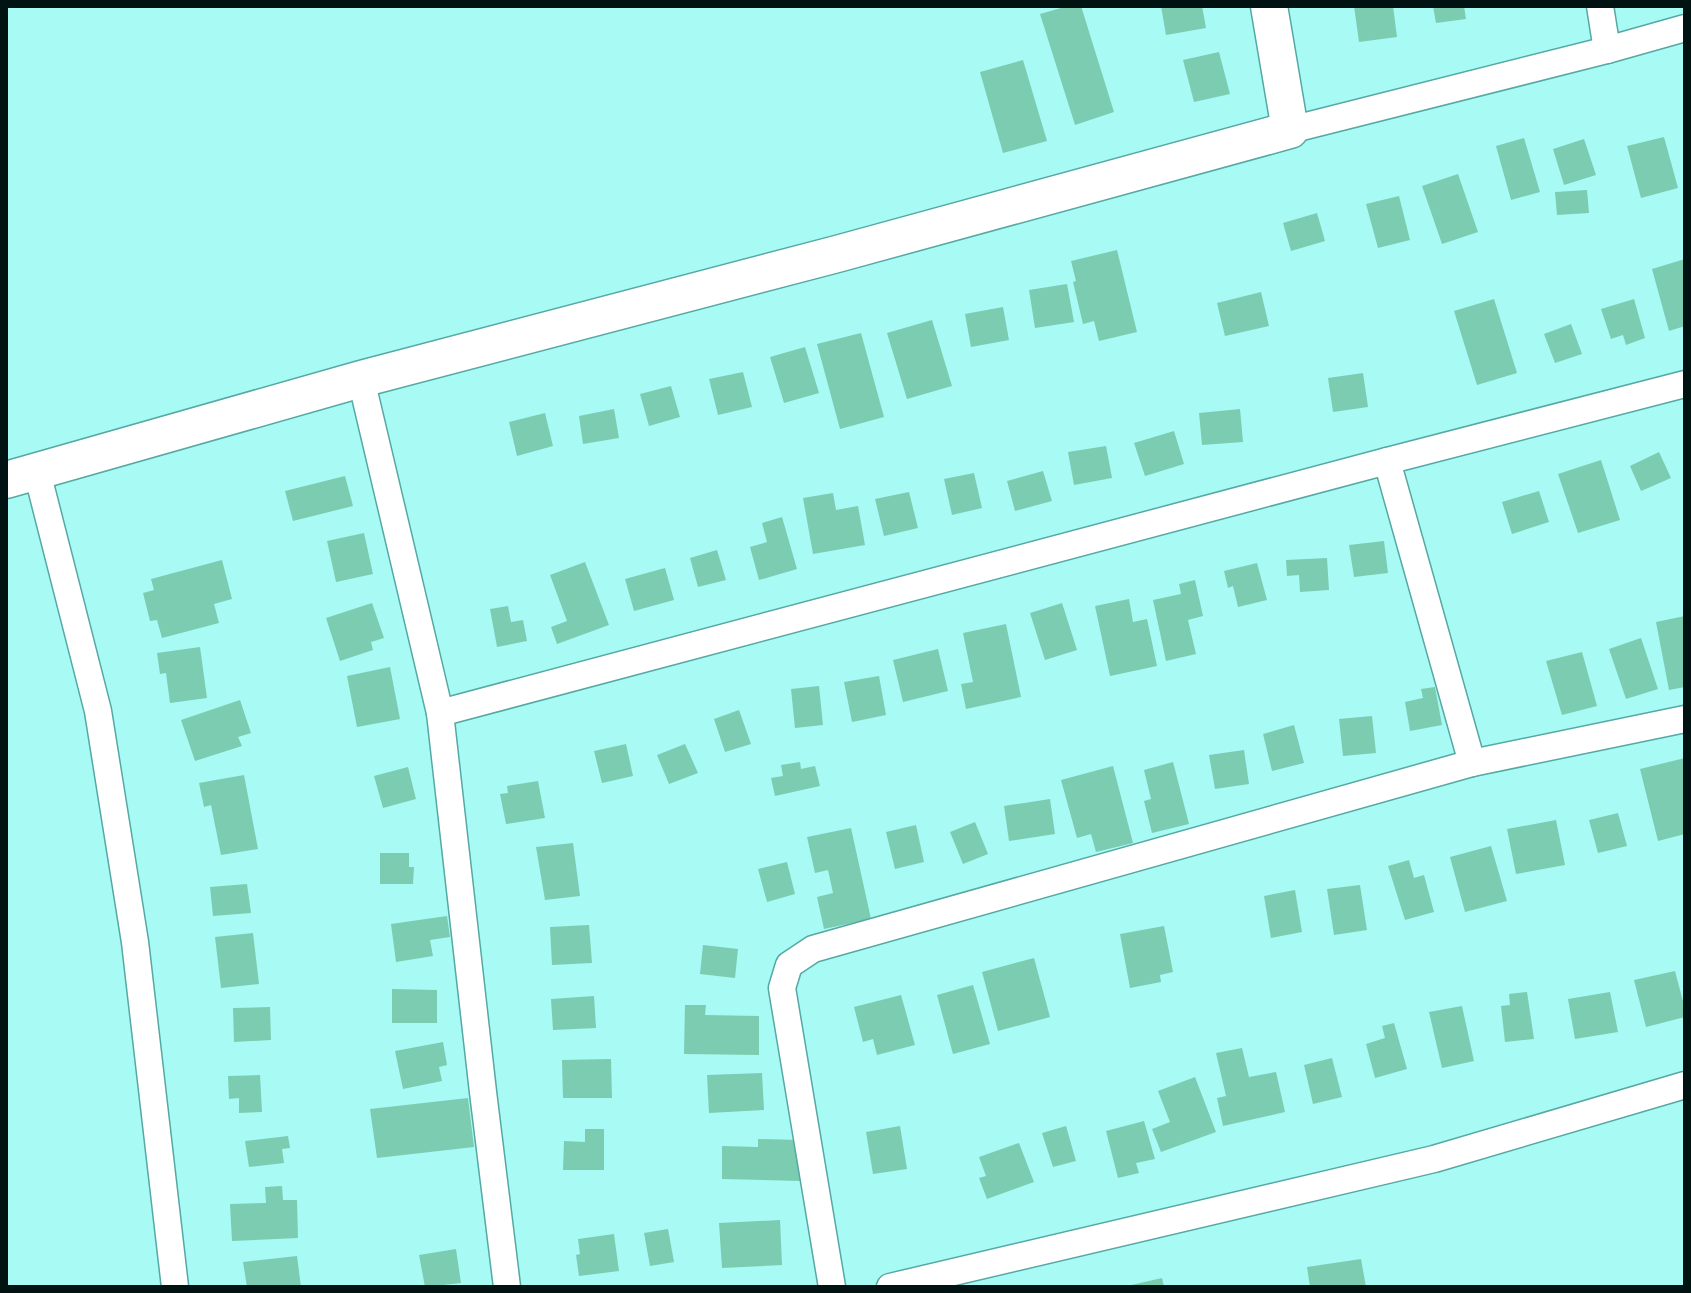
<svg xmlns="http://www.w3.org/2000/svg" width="1691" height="1293" font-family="'Zilla Slab',serif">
<rect width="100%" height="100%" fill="#a8faf5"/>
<g fill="#7cccb1">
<polygon points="1068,6 1081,6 1114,112 1075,125 1040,14"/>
<polygon points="1161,6 1202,6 1206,28 1166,35"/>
<polygon points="1354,6 1393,6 1397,37 1359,42"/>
<polygon points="1433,6 1464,6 1466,19 1436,23"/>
<polygon points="1219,52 1230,94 1194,102 1183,60"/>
<polygon points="1023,60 1047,141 1003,153 980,72"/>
<polygon points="1664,137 1678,188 1641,198 1627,146"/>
<polygon points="1524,138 1540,192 1511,200 1496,146"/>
<polygon points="1584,139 1596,175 1564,185 1553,149"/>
<polygon points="1458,174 1478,232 1442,244 1422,186"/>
<polygon points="1587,190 1589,213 1557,215 1555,192"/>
<polygon points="1399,196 1410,240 1378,248 1366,204"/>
<polygon points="1317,213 1325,241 1291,251 1283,223"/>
<polygon points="1117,250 1137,332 1099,341 1094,321 1083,324 1073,282 1076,281 1071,261"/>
<polygon points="1685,259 1685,326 1669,331 1652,269"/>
<polygon points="1067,284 1074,322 1035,328 1029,290"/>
<polygon points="1261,292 1269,326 1225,336 1217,303"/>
<polygon points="1494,299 1517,373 1477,385 1454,311"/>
<polygon points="1634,299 1645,338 1626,345 1623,335 1611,339 1601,309"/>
<polygon points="1003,307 1009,340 971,347 965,314"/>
<polygon points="932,320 952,386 907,399 887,333"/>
<polygon points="1571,324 1582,354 1555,363 1544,334"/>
<polygon points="861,333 884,417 840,429 817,344"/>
<polygon points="805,347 819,393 784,403 770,357"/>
<polygon points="743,372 752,407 718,415 709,379"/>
<polygon points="1363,373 1368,407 1333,412 1328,378"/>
<polygon points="671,386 680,417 649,426 640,394"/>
<polygon points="614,409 619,438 583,444 579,416"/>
<polygon points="1240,409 1243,442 1202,445 1199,413"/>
<polygon points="545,413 553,446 517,456 509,422"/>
<polygon points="1174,431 1184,464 1145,476 1134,443"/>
<polygon points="1106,446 1112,478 1074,485 1068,452"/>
<polygon points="1659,452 1671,478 1641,491 1630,466"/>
<polygon points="1601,460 1620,520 1578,533 1558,474"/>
<polygon points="1043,471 1052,501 1015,511 1007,481"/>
<polygon points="974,473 982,508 952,515 944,479"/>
<polygon points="345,476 353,506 293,521 285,491"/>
<polygon points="1539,491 1549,522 1512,534 1502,502"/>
<polygon points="909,492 918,528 884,536 875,499"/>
<polygon points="833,493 836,510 858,506 865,545 813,554 803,498"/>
<polygon points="782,517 797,569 759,580 750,547 767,542 762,523"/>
<polygon points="364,533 373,574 336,582 327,541"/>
<polygon points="1384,541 1388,573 1354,577 1349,545"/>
<polygon points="717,550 726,580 698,587 690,558"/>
<polygon points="1327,558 1329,590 1300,592 1299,575 1287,576 1286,560"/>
<polygon points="222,560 232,599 214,604 219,623 162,638 157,620 150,621 143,593 154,590 151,579"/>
<polygon points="585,562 609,625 557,644 551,627 567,621 550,575"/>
<polygon points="1257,563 1267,600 1238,607 1233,586 1228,588 1224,571"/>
<polygon points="665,568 674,600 634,611 625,579"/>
<polygon points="1195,580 1203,616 1188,620 1196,654 1166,661 1153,600 1181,594 1179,584"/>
<polygon points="1129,599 1133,622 1147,619 1157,666 1110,676 1095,606"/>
<polygon points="372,603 384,638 371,642 373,650 340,661 326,618"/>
<polygon points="1062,603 1077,650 1045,660 1030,613"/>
<polygon points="508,606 511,622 523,620 527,641 497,647 490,609"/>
<polygon points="1685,616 1685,687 1669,690 1656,622"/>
<polygon points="1006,624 1021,697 966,709 961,684 973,682 963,633"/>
<polygon points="1641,638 1658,689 1626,699 1609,649"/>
<polygon points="200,647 207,698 170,703 166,673 160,674 157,653"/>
<polygon points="938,649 948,691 903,702 893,660"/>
<polygon points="1582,652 1597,706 1562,715 1546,661"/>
<polygon points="390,667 400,719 357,727 347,676"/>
<polygon points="879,676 886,715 852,722 844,682"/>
<polygon points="819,686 823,725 795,728 791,689"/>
<polygon points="1435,687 1442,725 1410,731 1405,702 1423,698 1421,689"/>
<polygon points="240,700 251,733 238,737 242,746 195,761 181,720"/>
<polygon points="739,710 751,744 725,752 714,719"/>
<polygon points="1372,716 1376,753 1343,756 1339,719"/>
<polygon points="1294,725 1304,763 1272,771 1263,734"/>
<polygon points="626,744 633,776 602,783 594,751"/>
<polygon points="685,744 698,773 669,784 657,755"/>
<polygon points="1244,750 1249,784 1215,789 1209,755"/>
<polygon points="1685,758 1685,834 1658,841 1640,769"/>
<polygon points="800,762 801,769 815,766 820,786 775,796 771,778 783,776 781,765"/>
<polygon points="1173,762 1189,824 1152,833 1144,801 1151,799 1144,770"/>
<polygon points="1113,766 1133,843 1096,852 1091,834 1077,838 1061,780"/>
<polygon points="408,767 416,799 383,808 374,776"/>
<polygon points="244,775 258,849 221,855 211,805 204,807 199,783"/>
<polygon points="538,781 545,818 506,824 500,794 508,793 507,786"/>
<polygon points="1050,799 1055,834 1009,841 1004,806"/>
<polygon points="1618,813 1627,846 1598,853 1589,820"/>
<polygon points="1556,820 1565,865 1516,874 1507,829"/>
<polygon points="975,822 988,854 963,864 950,832"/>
<polygon points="916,825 924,862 895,869 886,832"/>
<polygon points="851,828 871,919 824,929 817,897 833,893 828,870 815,873 807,837"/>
<polygon points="573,843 580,896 545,900 536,847"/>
<polygon points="1491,846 1507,901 1465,912 1450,857"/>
<polygon points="380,853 409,853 409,867 414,867 413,884 380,884"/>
<polygon points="1409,860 1414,878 1424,875 1434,912 1405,920 1388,866"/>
<polygon points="787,862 795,894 767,902 758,869"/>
<polygon points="247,884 251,913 213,916 210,887"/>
<polygon points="1360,885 1367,930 1334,935 1327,889"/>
<polygon points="1295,890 1302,932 1271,938 1264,896"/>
<polygon points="447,916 450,937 430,940 433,956 396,962 391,924"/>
<polygon points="589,925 592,963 552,965 550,927"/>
<polygon points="1164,926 1173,972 1160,975 1161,982 1130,988 1120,934"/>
<polygon points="253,933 259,984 221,988 215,937"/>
<polygon points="703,945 738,949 735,978 700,974"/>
<polygon points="1034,958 1050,1017 998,1031 982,972"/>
<polygon points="1675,971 1685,1009 1685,1017 1646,1027 1634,980"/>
<polygon points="973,985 990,1044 953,1054 937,995"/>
<polygon points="392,989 437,990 437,1023 392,1023"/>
<polygon points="1527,992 1534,1039 1505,1042 1501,1006 1510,1005 1509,994"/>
<polygon points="1610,992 1618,1032 1575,1039 1568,999"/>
<polygon points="901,995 915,1045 877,1055 873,1039 863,1042 854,1007"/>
<polygon points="594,996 596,1028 553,1030 551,999"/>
<polygon points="685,1005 706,1005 705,1015 759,1016 759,1055 684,1054"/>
<polygon points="1462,1006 1474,1061 1442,1068 1429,1012"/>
<polygon points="270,1007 271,1040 234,1042 233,1008"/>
<polygon points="1394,1023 1407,1069 1375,1078 1366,1044 1385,1038 1382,1026"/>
<polygon points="443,1042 447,1065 439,1067 442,1081 403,1089 395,1051"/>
<polygon points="1242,1048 1249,1077 1276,1072 1285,1112 1223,1126 1217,1098 1226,1096 1216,1053"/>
<polygon points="1332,1058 1342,1097 1313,1104 1304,1065"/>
<polygon points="611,1059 612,1098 563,1098 562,1060"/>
<polygon points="762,1073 764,1110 709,1113 707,1075"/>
<polygon points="260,1075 262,1112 239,1113 239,1098 229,1099 228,1076"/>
<polygon points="1195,1077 1216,1132 1161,1152 1152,1129 1170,1122 1158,1091"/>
<polygon points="468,1098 474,1147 377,1158 370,1109"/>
<polygon points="1144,1121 1155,1159 1136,1163 1139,1173 1118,1178 1106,1131"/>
<polygon points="900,1126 907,1169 873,1174 866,1132"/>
<polygon points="1066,1126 1076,1161 1053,1167 1042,1133"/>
<polygon points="585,1129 604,1129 604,1170 563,1170 564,1141 585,1142"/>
<polygon points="288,1136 290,1148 282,1149 284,1163 249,1167 245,1141"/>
<polygon points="758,1139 800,1140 800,1181 722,1179 722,1146 758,1147"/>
<polygon points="1019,1143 1034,1182 987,1199 979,1178 986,1176 979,1157"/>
<polygon points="282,1186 283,1200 297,1200 298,1238 232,1241 230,1204 266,1203 265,1187"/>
<polygon points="780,1220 782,1265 722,1268 719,1223"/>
<polygon points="668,1229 674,1262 650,1266 644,1233"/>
<polygon points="614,1234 619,1271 579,1276 576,1255 580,1254 578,1239"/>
<polygon points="456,1249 461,1283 425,1287 419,1255"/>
<polygon points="297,1256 301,1287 247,1287 243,1262"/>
<polygon points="1361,1259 1366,1287 1310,1287 1307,1267"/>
<polygon points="1162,1278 1164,1287 1127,1287 1127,1286"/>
</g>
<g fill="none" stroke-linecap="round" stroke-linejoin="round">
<defs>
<g id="street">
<polyline points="1600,6 1607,50"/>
<polyline points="1290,130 1607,50 1685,28"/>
<polyline points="361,379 440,713 483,1092 507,1287"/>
<polyline points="1387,461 1472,763"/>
<polyline points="37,472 98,711 135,942 175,1287"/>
<polyline points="440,713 1387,461 1685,384"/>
<polyline points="832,1287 782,988 789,965 813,949 1472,763 1685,719"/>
<polyline points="890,1287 1434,1159 1685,1085"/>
</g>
<polyline id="secondary" points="6,480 361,379 837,254 1290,130 1269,6"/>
</defs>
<use href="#street" stroke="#56a8a3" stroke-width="29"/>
<use href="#secondary" stroke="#56a8a3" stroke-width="39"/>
<use href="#street" stroke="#fff" stroke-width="26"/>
<use href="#secondary" stroke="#fff" stroke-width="36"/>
</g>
<rect width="1691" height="1293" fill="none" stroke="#001312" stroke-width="16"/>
</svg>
